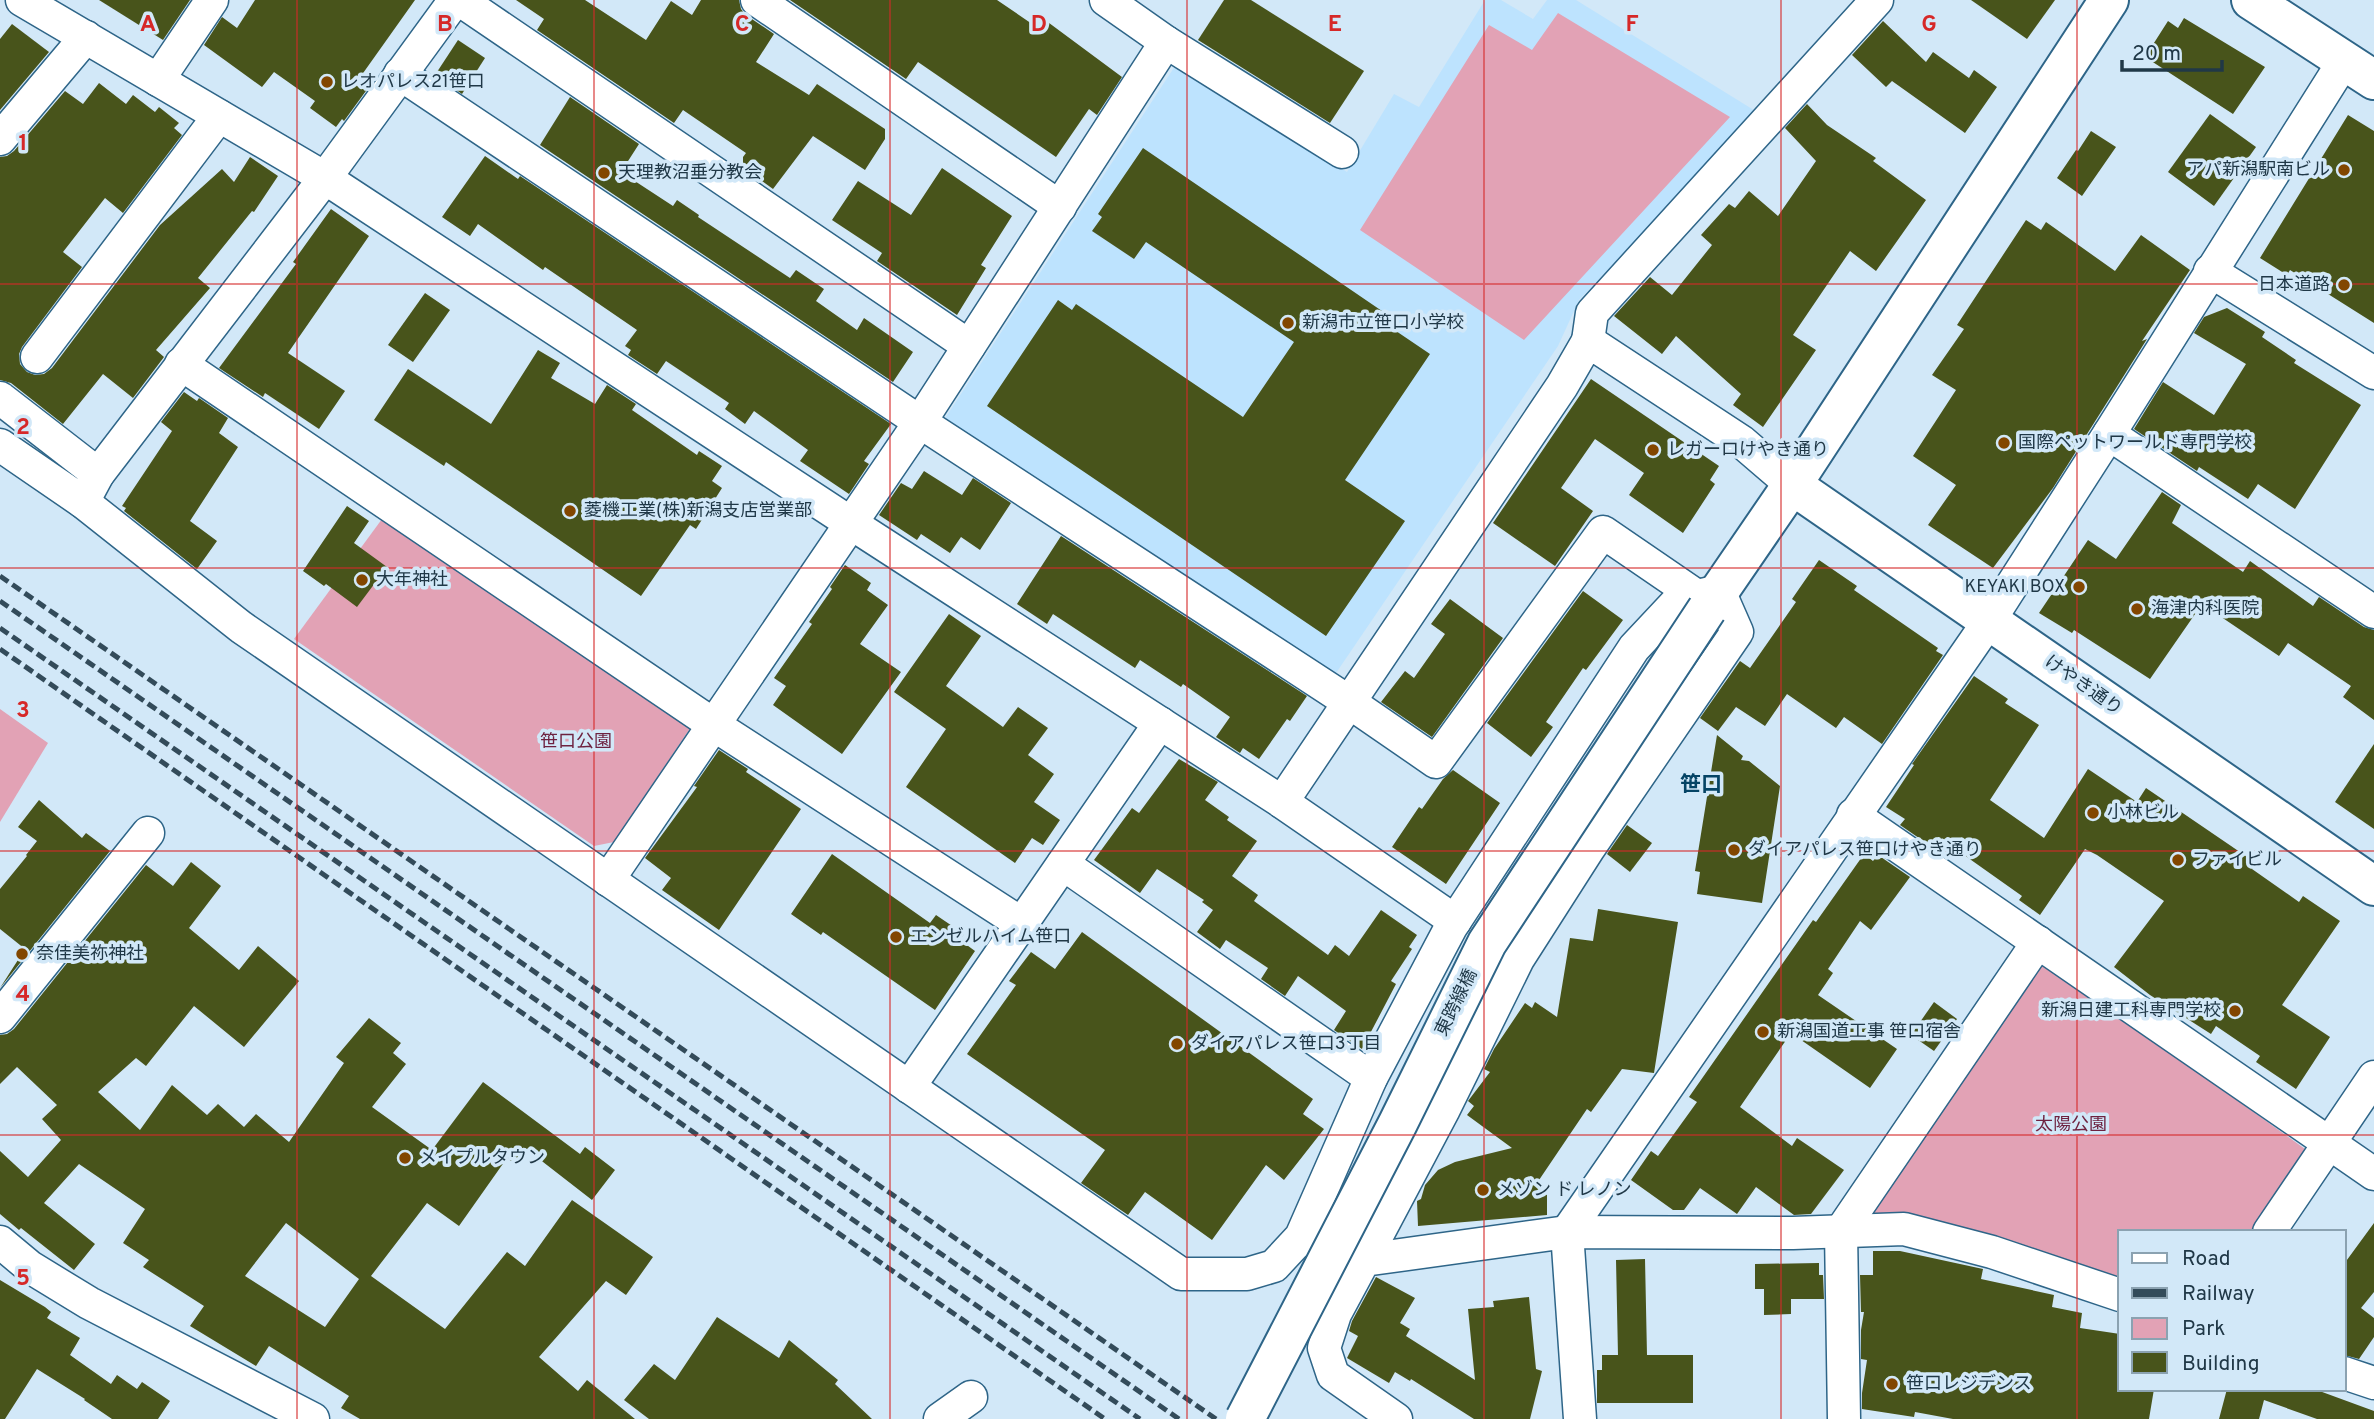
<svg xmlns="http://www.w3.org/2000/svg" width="2374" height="1419" font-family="Overpass,'Noto Sans JP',sans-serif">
<rect width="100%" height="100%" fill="#d2e8f8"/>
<polygon fill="#bde3fe" points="1485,0 1501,0 1533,19 1547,0 1576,0 1757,112 1579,300 1558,346 1332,679 942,423 1177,63 1347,172 1394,94 1419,107"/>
<g fill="#e2a2b5">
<polygon points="1558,13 1730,117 1524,340 1360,230 1489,25 1532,50"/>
<polygon points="382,519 691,727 614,842 594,846 294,639"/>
<polygon points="0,709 48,743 0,822"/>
<polygon points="2043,961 2305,1149 2251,1232 2120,1232 2120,1281 1930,1222 1866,1212"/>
</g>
<g fill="#48541b" fill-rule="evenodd">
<polygon points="99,0 190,0 163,40"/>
<polygon points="255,0 415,0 361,76 371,84 344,121 342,119 336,127 310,108 315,101 274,72 262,87 204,45 222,17 237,28"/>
<polygon points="516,0 585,0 646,40 671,1 692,15 701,0 739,0 741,9 746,15 774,34 756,62 809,95 817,84 885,129 885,139 865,170 813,136 773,189 743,167 743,157 746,153 683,110 674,123 537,30 544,19"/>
<polygon points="790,0 997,0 1035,26 1041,17 1122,77 1097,115 1089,109 1056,157 918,62 906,79"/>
<polygon points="1224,0 1251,0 1364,71 1330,123 1198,40"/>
<polygon points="1971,0 2055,0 2027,39"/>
<polygon points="2184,18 2265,67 2233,114 2145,57 2168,21 2178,28"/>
<polygon points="1883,21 1926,62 1933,52 1969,78 1974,70 1997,87 1965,133 1892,81 1886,87 1852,55"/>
<polygon points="12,24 49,52 0,110 0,39"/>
<polygon points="458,40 485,58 462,94 435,75"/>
<polygon points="99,83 126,104 133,95 155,112 159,107 179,123 174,128 182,135 123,213 105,198 63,252 82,267 22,347 19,354 20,364 27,372 35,375 44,374 52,368 160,225 222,169 234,182 250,157 278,176 254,212 252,211 198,278 210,288 156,350 164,357 133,398 103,374 63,424 11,383 0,380 0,157 7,156 14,151 65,91 83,104"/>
<polygon points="570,97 639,144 621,172 673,206 677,200 699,215 698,217 790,278 796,270 824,289 816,301 857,330 864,318 913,352 893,382 540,145"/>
<polygon points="1807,104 1827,125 1876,158 1873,161 1926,200 1876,271 1850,251 1793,335 1816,350 1763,427 1733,405 1741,394 1676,336 1662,354 1614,316 1650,277 1672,295 1712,245 1701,235 1729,204 1735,208 1749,191 1778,216 1816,161 1785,128"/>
<polygon points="2210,114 2256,147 2214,206 2168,172"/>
<polygon points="2348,115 2374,131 2374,323 2290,270 2287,275 2260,258"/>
<polygon points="2091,131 2116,147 2082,196 2057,178 2076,150 2078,151"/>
<polygon points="1143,148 1401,324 1396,331 1430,354 1345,480 1405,521 1326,636 987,406 1058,300 1072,310 1076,304 1243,417 1294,342 1146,242 1134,259 1092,231 1102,217 1098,214"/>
<polygon points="485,156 518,179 520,176 891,424 864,461 869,464 849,494 800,461 808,450 754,411 745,424 725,409 729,403 666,361 657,374 628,355 631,350 625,346 637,330 545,267 543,270 478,224 470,236 442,217"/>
<polygon points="942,168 1012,216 981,265 986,268 957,315 877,261 882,253 832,220 858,181 911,215"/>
<polygon points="331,209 369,236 288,353 345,391 319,429 265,393 263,397 219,368 296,264 293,262"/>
<polygon points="2026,220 2041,230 2046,222 2115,271 2141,235 2190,270 2142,341 2147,339 2053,488 1993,568 1928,525 1956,485 1913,456 1956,390 1932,375 1964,329 1957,325"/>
<polygon points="425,293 450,310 413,362 388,345"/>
<polygon points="2227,308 2265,332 2262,337 2296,360 2294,363 2361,405 2295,509 2258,484 2248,499 2199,467 2197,471 2134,429 2163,382 2214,415 2246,364 2194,333 2204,317"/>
<polygon points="538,350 560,363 551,378 595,404 607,385 636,404 632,410 697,455 699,451 722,466 712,481 722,488 696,529 690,525 641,596 446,462 444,466 374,420 408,369 491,424"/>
<polygon points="1591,379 1719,466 1710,480 1715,484 1683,533 1629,495 1644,473 1595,439 1561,488 1593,511 1555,566 1493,523"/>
<polygon points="184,392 197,401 199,398 228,418 219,433 238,447 190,521 217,541 197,569 124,511 126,508 122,506 172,431 161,422"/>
<polygon points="924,471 962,495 973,478 1011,503 980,550 961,537 950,553 921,534 917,540 879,515 901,483 912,489"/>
<polygon points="2162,492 2181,505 2172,523 2243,572 2250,561 2313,606 2319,597 2364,627 2374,630 2374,720 2343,697 2351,686 2288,643 2279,656 2202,604 2150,679 2074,630 2072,633 2039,613 2088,540 2116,559"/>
<polygon points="347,506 369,521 354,543 387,567 357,607 326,584 324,586 303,571"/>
<polygon points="1061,536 1307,696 1290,721 1287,719 1259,759 1243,748 1240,753 1216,737 1230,717 1183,684 1181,687 1140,660 1135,668 1053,614 1047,624 1017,604"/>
<polygon points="1819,560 1857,586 1854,590 1938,648 1936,651 1943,655 1882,744 1844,717 1836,728 1787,694 1765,726 1736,707 1718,731 1700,718 1740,661 1750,668 1796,602 1792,599"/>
<polygon points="845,565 871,583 867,590 888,605 860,644 901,672 842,754 773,705 786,686 774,678 812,624 809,622 832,589 830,587"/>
<polygon points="1583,591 1623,620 1586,670 1583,668 1546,722 1553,727 1531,757 1487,723"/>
<polygon points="1450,599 1503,638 1432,737 1381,702 1405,671 1414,678 1445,634 1431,624"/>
<polygon points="949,614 981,636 946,686 1003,727 1018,707 1048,728 1028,755 1054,774 1034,802 1060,820 1043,845 1032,838 1015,863 906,787 946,729 894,692"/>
<polygon points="1974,676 2008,699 2005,703 2039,725 1990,800 2044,838 2088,769 2137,802 2146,788 2256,863 2252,869 2299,902 2303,896 2340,921 2282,1005 2330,1037 2296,1089 2256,1062 2260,1056 2216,1026 2211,1034 2150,995 2114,967 2164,901 2097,855 2085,849 2040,915 2019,900 2022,896 1957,850 1955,852 1937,841 1932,847 1900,825 1905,819 1886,807 1914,765 1912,764"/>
<polygon points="1717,735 1743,756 1741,760 1749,761 1780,786 1762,903 1697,894 1700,872 1695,871"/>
<polygon points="2374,744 2374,829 2335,802"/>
<polygon points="719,750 748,769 746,772 801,809 719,930 662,890 671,878 645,858 697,787 694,786"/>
<polygon points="1179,759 1218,782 1205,800 1229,817 1227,820 1257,841 1232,876 1258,895 1254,901 1328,955 1335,945 1349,956 1381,910 1417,935 1409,947 1412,949 1391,981 1396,984 1362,1049 1334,1030 1346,1011 1298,976 1285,996 1261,979 1268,968 1226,940 1220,949 1197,932 1213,910 1202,902 1204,900 1157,869 1140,893 1094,860 1132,808 1139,813"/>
<polygon points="1453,770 1500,803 1446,884 1392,847 1419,807 1422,809 1443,779"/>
<polygon points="39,800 82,838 86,833 110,851 0,988 25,949 0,929 0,889 27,856 26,855 37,841 18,827"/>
<polygon points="1627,825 1652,843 1630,872 1607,854"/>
<polygon points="832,854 930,923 936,915 964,934 960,940 975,951 935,1010 823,932 821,935 791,914"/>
<polygon points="1864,854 1873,861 1878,855 1910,877 1871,930 1860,921 1828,969 1833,973 1818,995 1897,1049 1870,1088 1791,1033 1740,1107 1792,1146 1797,1138 1844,1170 1811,1214 1794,1215 1756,1187 1737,1214 1700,1188 1684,1210 1673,1210 1631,1180 1651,1151 1658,1156 1697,1102 1689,1097 1813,920 1816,922"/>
<path d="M191 862 221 886 189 928 239 970 258 946 299 981 244 1047 194 1006 146 1066 136 1058 98 1092 140 1130 172 1085 207 1115 218 1104 244 1127 256 1114 289 1142 344 1063 336 1057 369 1018 401 1043 393 1053 406 1064 372 1107 432 1150 483 1082 580 1154 585 1147 615 1170 592 1200 525 1148 514 1163 507 1158 459 1226 427 1203 371 1276 445 1329 507 1252 525 1266 572 1200 653 1257 626 1295 606 1281 539 1357 578 1391 587 1380 635 1419H360L341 1408 349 1396 269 1346 256 1366 190 1326 204 1306 143 1267 149 1260 123 1243 145 1209 79 1164 44 1203 95 1244 74 1270 21 1228 19 1230 0 1214V1151L28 1177 61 1140 42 1119 57 1105 17 1067 0 1084V1035L7 1034 14 1029 146 865 173 886ZM286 1223 359 1279 325 1327 245 1276Z"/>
<polygon points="1598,909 1678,922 1654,1073 1622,1069 1591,1112 1587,1109 1537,1183 1547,1195 1547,1215 1418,1226 1417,1201 1421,1199 1425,1185 1438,1170 1455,1162 1512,1148 1467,1115 1474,1106 1468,1101 1490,1072 1484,1069 1494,1049 1525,1003 1532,1008 1535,1002 1557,1017 1570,938 1593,941"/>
<polygon points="1082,932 1313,1099 1303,1114 1324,1129 1284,1180 1266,1165 1212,1240 1145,1192 1128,1215 1081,1183 1105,1150 967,1054 1016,985 1009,981 1031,952 1055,969"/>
<polygon points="1934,1002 1957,1019 1934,1051 1911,1035"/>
<polygon points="2374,1223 2374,1292 2361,1308 2374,1318 2374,1337 2359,1359 2344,1355 2344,1264"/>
<polygon points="1873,1251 1900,1251 1983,1269 1981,1279 2054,1295 2052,1307 2082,1313 2080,1328 2120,1334 2120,1389 2154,1389 2149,1419 1953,1419 1915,1412 1914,1417 1862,1409 1862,1393 1867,1360 1861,1359 1861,1330 1864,1312 1861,1312 1860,1275 1873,1275"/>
<polygon points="1645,1259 1647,1355 1693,1355 1693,1403 1597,1403 1597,1370 1602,1370 1602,1355 1618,1355 1616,1260"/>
<polygon points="1819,1263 1819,1275 1823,1275 1824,1299 1791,1299 1791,1314 1764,1315 1764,1289 1755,1289 1755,1264"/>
<polygon points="1376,1277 1415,1298 1400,1323 1410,1329 1406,1336 1475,1380 1468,1309 1494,1307 1493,1301 1529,1297 1536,1369 1542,1371 1530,1419 1474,1419 1411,1379 1410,1381 1395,1372 1389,1383 1347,1358 1358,1336 1349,1331 1352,1321"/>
<polygon points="0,1280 45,1307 51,1312 47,1318 80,1338 70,1355 111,1384 117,1375 137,1389 142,1382 170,1401 158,1419 112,1419 84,1400 85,1399 37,1369 5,1419 0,1419"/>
<polygon points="717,1317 779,1358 789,1340 838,1380 835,1384 872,1419 649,1419 624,1400 654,1364 675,1380"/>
<polygon points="2227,1389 2314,1389 2374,1411 2374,1419 2317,1419 2264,1400 2259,1419 2219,1419"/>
</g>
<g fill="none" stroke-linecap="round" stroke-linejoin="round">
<defs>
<g id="street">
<polyline points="22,0 325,178 852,524 1282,802 1455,921"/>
<polyline points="460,0 969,346"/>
<polyline points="757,0 1060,207"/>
<polyline points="1166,42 1342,152"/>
<polyline points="400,74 920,422 1349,702 1436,762 1603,532 1698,597"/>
<polyline points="158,80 212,0"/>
<polyline points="0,139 86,37"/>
<polyline points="2210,271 2374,373"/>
<polyline points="1588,341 1592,313 1877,0"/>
<polyline points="37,357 219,116"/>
<polyline points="181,364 714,725 1022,924"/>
<polyline points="0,398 98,474"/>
<polyline points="2109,434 2374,612"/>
<polyline points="0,445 83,502 241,627 1181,1274 1247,1274 1274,1266 1301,1237 1371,1078 1451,927 1634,648 1679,600 1719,591 1737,632 1589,848 1518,959 1444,1109 1364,1260 1301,1237"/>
<polyline points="83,502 98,474 325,178 455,0"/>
<polyline points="1282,802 1562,386 1588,341 1742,442 1792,485"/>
<polyline points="1853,815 2374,1174"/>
<polyline points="1063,864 1371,1078"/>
<polyline points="608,880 920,422 1166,42 1106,0"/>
<polyline points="0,1017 148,833"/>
<polyline points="909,1087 1160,723"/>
<polyline points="2269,1232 2374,1077"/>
<polyline points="0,1242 30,1267 89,1303 313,1419"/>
<polyline points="2344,1373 2374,1383"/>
<polyline points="940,1419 971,1397"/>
<polyline points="1396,1419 1333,1375 1324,1348 1335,1314 1364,1260 1567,1232 1793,1233 1904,1229 1992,1252 2120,1295"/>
<polyline points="1580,1419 1567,1232 1989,621 2109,434 2344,61"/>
<polyline points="1844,1419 1841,1231 2038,942"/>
</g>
<g id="secondary">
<polyline points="1792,485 2374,886"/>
<polyline points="1707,609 1792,485 2109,0"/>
</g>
<polyline id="primary" points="2251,0 2374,80"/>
</defs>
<use href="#street" stroke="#2e6588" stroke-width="35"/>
<use href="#secondary" stroke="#2e6588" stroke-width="42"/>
<use href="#primary" stroke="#2e6588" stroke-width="42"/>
<use href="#street" stroke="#fff" stroke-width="32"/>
<use href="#secondary" stroke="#fff" stroke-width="38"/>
<use href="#primary" stroke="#fff" stroke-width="38"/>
<g stroke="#334b5a" stroke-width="5" stroke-dasharray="10 5" stroke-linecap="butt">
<polyline points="0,576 1216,1419"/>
<polyline points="0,601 1179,1419"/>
<polyline points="0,628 1140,1419"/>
<polyline points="0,649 1105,1419"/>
</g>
<defs>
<polyline id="secondary-bridge" points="1245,1419 1398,1123 1487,943 1707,609"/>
</defs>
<use href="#secondary-bridge" stroke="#2e6588" stroke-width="42" stroke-linecap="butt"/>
<use href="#secondary-bridge" stroke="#fff" stroke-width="38"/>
</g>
<path fill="none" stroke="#d62828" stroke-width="2" stroke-opacity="0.55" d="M297 0V1419M594 0V1419M890 0V1419M1187 0V1419M1484 0V1419M1781 0V1419M2077 0V1419M0 284H2374M0 568H2374M0 851H2374M0 1135H2374"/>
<g fill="#824600" stroke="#d2e8f8" stroke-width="2.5">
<circle cx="327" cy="82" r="7"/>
<circle cx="2344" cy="170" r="7"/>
<circle cx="604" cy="173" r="7"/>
<circle cx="2344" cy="285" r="7"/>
<circle cx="1288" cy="323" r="7"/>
<circle cx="2004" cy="443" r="7"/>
<circle cx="1653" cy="450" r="7"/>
<circle cx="570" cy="511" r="7"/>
<circle cx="362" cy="580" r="7"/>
<circle cx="2079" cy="587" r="7"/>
<circle cx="2137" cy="609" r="7"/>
<circle cx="2093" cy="813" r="7"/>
<circle cx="1734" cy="850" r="7"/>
<circle cx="2178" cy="860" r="7"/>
<circle cx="896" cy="937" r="7"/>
<circle cx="22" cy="954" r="7"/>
<circle cx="2235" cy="1011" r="7"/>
<circle cx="1763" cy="1032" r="7"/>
<circle cx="1177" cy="1044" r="7"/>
<circle cx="405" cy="1158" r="7"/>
<circle cx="1483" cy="1190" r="7"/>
<circle cx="1892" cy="1384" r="7"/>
</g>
<g text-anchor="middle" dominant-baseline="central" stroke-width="7" stroke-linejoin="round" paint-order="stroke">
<g font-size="18" fill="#203847" stroke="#d2e8f8" text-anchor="start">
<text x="341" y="82">レオパレス21笹口</text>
<text x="2330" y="170" text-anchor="end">アパ新潟駅南ビル</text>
<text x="618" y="173">天理教沼垂分教会</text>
<text x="2330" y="285" text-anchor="end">日本道路</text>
<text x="1302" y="323">新潟市立笹口小学校</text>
<text x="2018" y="443">国際ペットワールド専門学校</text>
<text x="1667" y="450">レガーロけやき通り</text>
<text x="584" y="511">菱機工業(株)新潟支店営業部</text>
<text x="376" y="580">大年神社</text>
<text x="2065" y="587" text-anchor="end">KEYAKI BOX</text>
<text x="2151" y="609">海津内科医院</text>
<text x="2107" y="813">小林ビル</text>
<text x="1748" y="850">ダイアパレス笹口けやき通り</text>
<text x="2192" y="860">ファイビル</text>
<text x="910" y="937">エンゼルハイム笹口</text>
<text x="36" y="954">奈佳美祢神社</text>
<text x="2221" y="1011" text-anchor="end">新潟日建工科専門学校</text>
<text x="1777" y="1032">新潟国道工事 笹口宿舎</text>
<text x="1191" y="1044">ダイアパレス笹口3丁目</text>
<text x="419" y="1158">メイプルタウン</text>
<text x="1497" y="1190">メゾン ド レノン</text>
<text x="1906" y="1384">笹口レジデンス</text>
</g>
<g font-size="18" fill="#203847" stroke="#d2e8f8">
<text transform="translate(2083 686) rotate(35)">けやき通り</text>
<text transform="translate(1457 1003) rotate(-64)">東跨線橋</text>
</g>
<g font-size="18" fill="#6e2240" stroke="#d2e8f8">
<text x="576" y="742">笹口公園</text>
<text x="2071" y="1125">太陽公園</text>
</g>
<g font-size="21" font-weight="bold" fill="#054465" stroke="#d2e8f8">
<text x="1701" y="785">笹口</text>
</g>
</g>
<g font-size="23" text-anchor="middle" font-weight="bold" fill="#d62828" stroke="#d2e8f8" stroke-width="7" stroke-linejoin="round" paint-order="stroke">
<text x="148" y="31">A</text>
<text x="445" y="31">B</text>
<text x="742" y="31">C</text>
<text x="1039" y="31">D</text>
<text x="1335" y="31">E</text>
<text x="1632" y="31">F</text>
<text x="1929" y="31">G</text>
<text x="23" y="150">1</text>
<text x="23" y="434">2</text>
<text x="23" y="717">3</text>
<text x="23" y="1001">4</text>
<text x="23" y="1285">5</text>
</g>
<rect x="2118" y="1230" width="228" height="161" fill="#d2e8f8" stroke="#8ba2b1" stroke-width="2"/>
<rect x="2132" y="1253" width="35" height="10" fill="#ffffff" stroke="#8ba2b1" stroke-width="2"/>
<text x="2182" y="1265" font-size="21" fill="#203847">Road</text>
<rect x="2132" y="1288" width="35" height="10" fill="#334b5a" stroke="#8ba2b1" stroke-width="2"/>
<text x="2182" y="1300" font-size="21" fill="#203847">Railway</text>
<rect x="2132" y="1318" width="35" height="21" fill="#e2a2b5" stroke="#8ba2b1" stroke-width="2"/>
<text x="2182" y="1335" font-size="21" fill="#203847">Park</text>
<rect x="2132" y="1352" width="35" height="21" fill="#48541b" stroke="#8ba2b1" stroke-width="2"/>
<text x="2182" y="1370" font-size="21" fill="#203847">Building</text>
<path d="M2122 60v10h100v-10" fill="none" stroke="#203847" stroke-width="3.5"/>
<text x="2132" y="60" font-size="21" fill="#203847" stroke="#d2e8f8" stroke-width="5" paint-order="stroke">20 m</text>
</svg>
